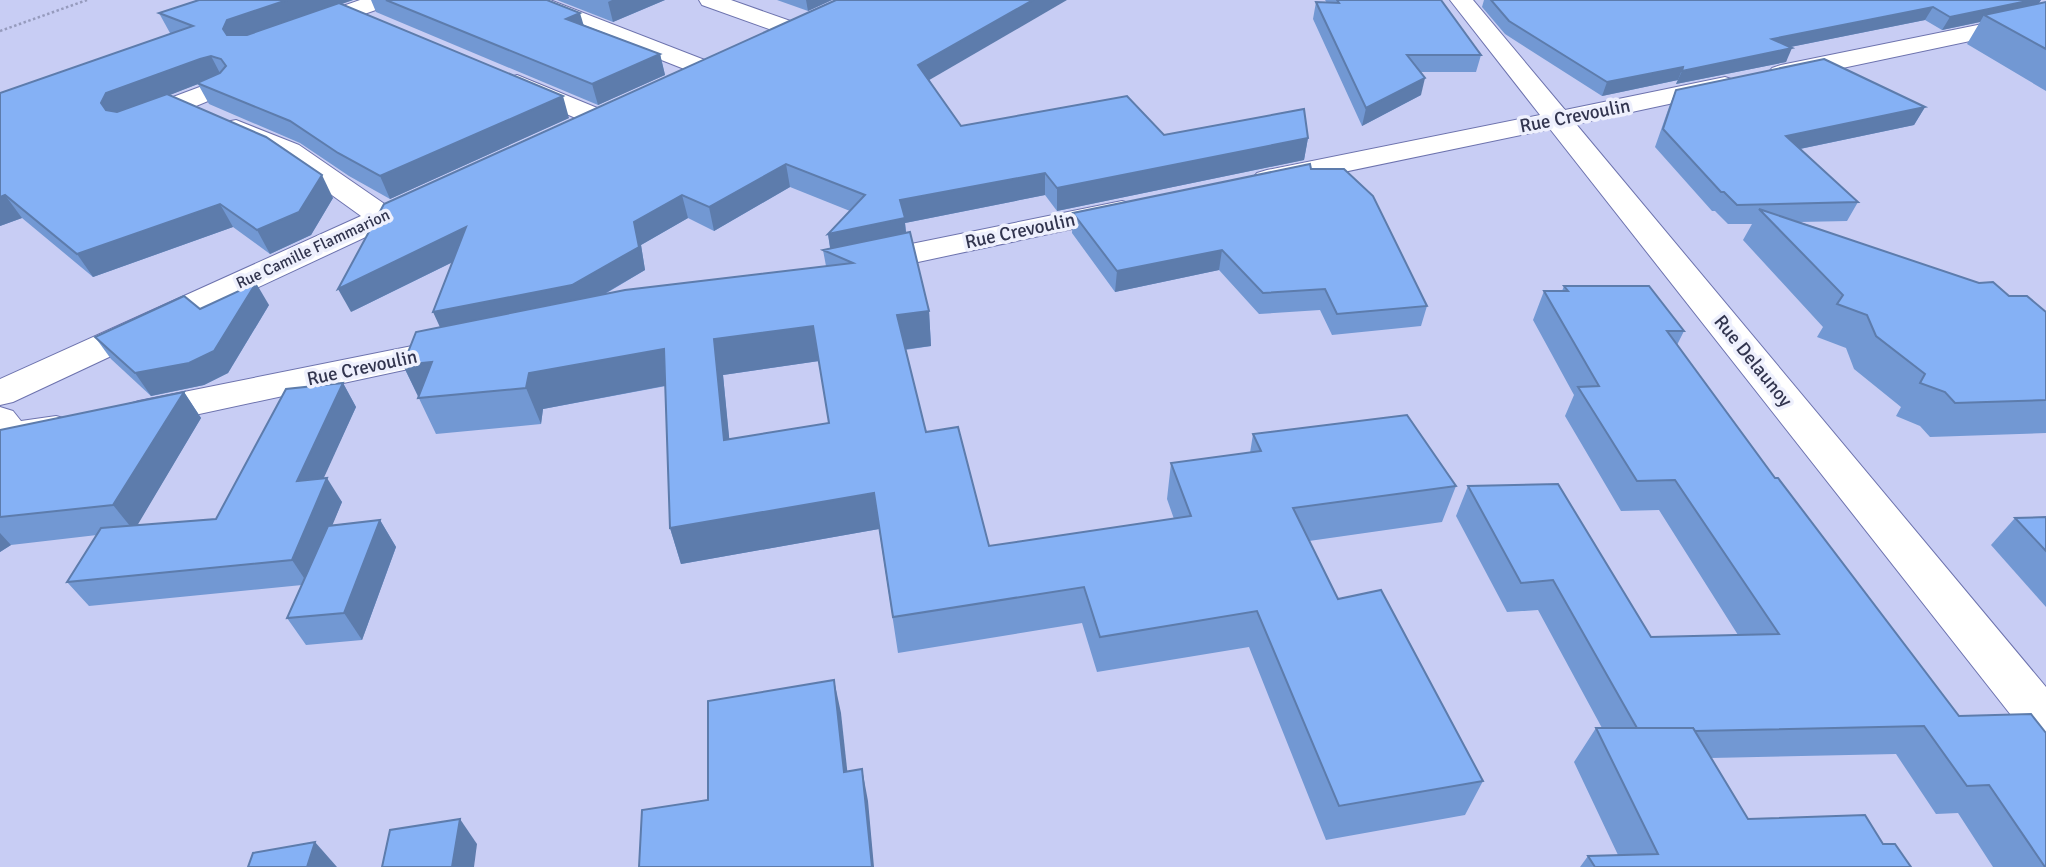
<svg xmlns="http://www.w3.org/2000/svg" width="2046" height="867" font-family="Signika,sans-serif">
<rect width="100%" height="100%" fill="#c8cdf4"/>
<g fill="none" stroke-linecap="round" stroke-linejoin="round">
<defs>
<g id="minor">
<polygon points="360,0 393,0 390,5 313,32 297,32 293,27 297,22"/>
<polygon points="519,0 550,0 715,64 719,69 715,74 706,77 697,74 522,5"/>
<polygon points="699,0 731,0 799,24 803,29 799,34 783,34 702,5"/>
<polygon points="1450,0 1473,0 1565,110 1725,77 1734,80 1738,85 1734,90 1576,124 2046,687 2046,744 2029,738 1550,129 1267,188 1257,185 1252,179 1257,173 1267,170 1540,115"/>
<polygon points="2046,11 2046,25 1781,81 1772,78 1768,73 1772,68 1781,65"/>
<polygon points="517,75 607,112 611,118 607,124 598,126 589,124 508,88 504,83 508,78"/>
<polygon points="221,79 230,82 234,87 230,92 145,127 135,129 125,127 122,121 125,115"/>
<polygon points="236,120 299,145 386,205 421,191 432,194 436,200 432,206 13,402 0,405 0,379 361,216 279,157 226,134 222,128 226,122"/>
<polygon points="1122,201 1133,204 1137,210 1133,216 862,274 851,271 846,264 851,257 862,254"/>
<polygon points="457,337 469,340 475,348 469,356 139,427 126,423 120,414 126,405 139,401"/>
<path d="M0 407 13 411 21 421 56 416 70 420 75 429 70 438C48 444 21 451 0 445Z"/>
</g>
</defs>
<use href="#minor" stroke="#6d73ae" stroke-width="2"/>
<polyline stroke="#969bbd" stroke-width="2.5" stroke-dasharray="2.5 2.5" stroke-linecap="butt" points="0,31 87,0"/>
<use href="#minor" fill="#fff" fill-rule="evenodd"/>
</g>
<g fill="#7298d3" fill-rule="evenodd">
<polygon points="199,0 353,0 341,4 569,118 390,199 349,176 300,143 209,104 198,84 169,95 333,198 311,235 270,254 233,227 93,277 22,218 0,226 0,93 172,34 170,33 159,13"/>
<polygon points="371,0 547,0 584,25 660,54 665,75 598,105 376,12"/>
<polygon points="557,0 665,0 613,22"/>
<polygon points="777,0 832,0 808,11"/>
<path d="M836 0 929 80 961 126 1164 135 1308 138 1304 160 1057 211 1045 195 905 223 906 233 929 311 931 346 905 350 926 432 989 546 1174 519 1167 499 1171 463 1250 453 1253 434 1456 486 1442 522 1309 541 1338 599 1483 781 1465 815 1326 840 1249 647 1097 672 1082 623 898 653 879 529 681 564 670 528 666 386 543 409 541 424 436 434 403 365 440 327 453 262 351 312ZM790 187 850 211 828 234 830 248 823 250 826 266 605 294 645 270 641 245 688 218 714 231ZM819 361 829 423 729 439 723 375Z"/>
<polygon points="1325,0 1441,0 1481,55 1476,72 1421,72 1421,95 1362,126 1313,19 1316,2 1327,3"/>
<polygon points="1484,0 2041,0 2038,4 2046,2 2046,91 1967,44 1980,22 1942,30 1925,20 1790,47 1786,62 1676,84 1678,80 1602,96 1505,34 1482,7"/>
<polygon points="1676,90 1925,107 1914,125 1800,149 1858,202 1847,221 1800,222 2009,296 2046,312 2046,433 1930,437 1920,426 1896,416 1901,407 1854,369 1846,348 1817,337 1823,327 1743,240 1752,224 1728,224 1715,211 1712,211 1655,147 1669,107"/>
<polygon points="1311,169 1427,306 1421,326 1332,335 1320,310 1259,314 1219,270 1115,292 1072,233 1073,213"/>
<polygon points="1564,286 1684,331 1677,345 1775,478 2046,867 1993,867 1958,813 1936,814 1896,754 1711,758 1748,819 1883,844 1911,867 1580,867 1588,856 1618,855 1574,762 1596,728 1602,728 1538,610 1507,612 1456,516 1468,486 1651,637 1738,635 1659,510 1621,511 1565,416 1574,395 1533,320 1544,291 1562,291"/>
<polygon points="269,305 228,373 204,385 151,396 111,359 95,337 200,309"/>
<polygon points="343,383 356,407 323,478 342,502 332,525 380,520 396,547 362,640 306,645 287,618 302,585 89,606 67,582 97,535 11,545 0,552 0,430 184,392 201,418 137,525 216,519"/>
<polygon points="2046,517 2046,607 1991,545 2015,518"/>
</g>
<g fill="#5d7cac">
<polygon points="287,0 353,0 237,41 233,49 223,29 227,20"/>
<polygon points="612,0 665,0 613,22 608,2"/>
<polygon points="806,0 832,0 808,11"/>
<polygon points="1033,0 1067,0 919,86 918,65"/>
<polygon points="2032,0 2041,0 2034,11 1984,15 1980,22 1942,30 1950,17"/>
<polygon points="1933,7 1925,20 1766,52 1772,39"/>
<polygon points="580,13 586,33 566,19"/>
<polygon points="1792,48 1786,62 1676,84 1682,71"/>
<polygon points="660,54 665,75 598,105 592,84"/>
<polygon points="211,56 222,77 197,83 198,84 119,115 114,124 101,103 106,93 200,59"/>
<polygon points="1683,67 1678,80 1602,96 1607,82"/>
<polygon points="1425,78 1421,95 1362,126 1366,108"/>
<polygon points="563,96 569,118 390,199 380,176"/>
<polygon points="1925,107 1914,125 1776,154 1786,136"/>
<polygon points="1308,138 1304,160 1057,211 1057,188"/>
<polygon points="786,164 790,187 714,231 709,207"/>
<polygon points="1045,173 1045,195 905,223 907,242 831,253 828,234 900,200"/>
<polygon points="322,175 333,198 311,235 270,254 257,230"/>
<polygon points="5,195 22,218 0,226 0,197"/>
<polygon points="682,195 688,218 641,245 645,270 580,308 444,336 433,312 634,222"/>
<polygon points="220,204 233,227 93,277 77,254"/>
<polygon points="466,227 475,251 351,312 338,289"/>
<polygon points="1222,250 1219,270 1115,292 1117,271"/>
<polygon points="256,283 269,305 228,373 204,385 151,396 135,373"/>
<polygon points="929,311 931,346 900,350 897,315"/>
<polygon points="813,326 819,361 723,375 733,476 724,440 714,339"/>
<polygon points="664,349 674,384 543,409 541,424 526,388 529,373"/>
<polygon points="432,362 419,398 403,365"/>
<polygon points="343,383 356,407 312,504 297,481"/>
<polygon points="184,392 201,418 134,531 113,505"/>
<polygon points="327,478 342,502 308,584 292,560"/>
<polygon points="874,493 879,529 681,564 670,528"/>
<polygon points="380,520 396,547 362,640 344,613"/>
<polygon points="0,533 11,545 0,552"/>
<polygon points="834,680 841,713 851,805 844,772"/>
<polygon points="862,769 868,801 874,867 872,867"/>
<polygon points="460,819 477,844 474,867 452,867"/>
<polygon points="315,842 337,867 307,867"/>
</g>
<g fill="#85b1f5" stroke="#5d7cac" stroke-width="2" fill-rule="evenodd">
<polygon points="199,0 287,0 227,20 223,29 227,35 247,35 339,3 563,96 380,176 338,153 290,121 197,83 220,73 226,66 221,59 211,56 200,59 106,93 101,103 106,110 117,112 167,94 266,137 322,175 299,212 257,230 220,204 77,254 5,195 0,197 0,93 193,26 159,13"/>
<polygon points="386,0 547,0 580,13 566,19 660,54 592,84"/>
<polygon points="836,0 1033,0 918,65 961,126 1127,96 1164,135 1304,109 1308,138 1057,188 1045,173 900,200 905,218 828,234 865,195 786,164 709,207 682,195 634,222 639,247 572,285 433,312 466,227 338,289 384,204"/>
<polygon points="1337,0 1441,0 1481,55 1407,55 1425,78 1366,108 1316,2 1339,3"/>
<polygon points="1491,0 2032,0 1950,17 1933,7 1772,39 1792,48 1682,71 1683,67 1607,82 1509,21"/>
<polygon points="2046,2 2046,49 1984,15"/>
<polygon points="1824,59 1925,107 1786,136 1858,202 1737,205 1724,192 1721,192 1663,129 1676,90"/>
<polygon points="1310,164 1311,169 1344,169 1373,196 1427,306 1337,314 1325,289 1263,293 1222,250 1117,271 1073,213"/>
<polygon points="1759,209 1979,283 1993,282 2009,296 2027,296 2046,312 2046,400 1955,403 1945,392 1920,383 1925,374 1876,336 1867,315 1837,304 1843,295"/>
<path d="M910 232 929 311 897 315 926 432 958 427 989 546 1191 516 1171 463 1261 451 1253 434 1407 415 1456 486 1293 508 1338 599 1381 590 1483 781 1339 806 1257 611 1100 637 1084 587 893 617 874 493 670 528 664 349 529 373 526 388 418 398 432 362 403 365 416 332 625 290 853 263 823 250ZM813 326 829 423 724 440 714 339Z"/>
<polygon points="256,283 214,351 189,363 135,373 95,337 184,296 200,309"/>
<polygon points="1564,286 1649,286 1684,331 1667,331 1775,478 1778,478 1959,716 2031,714 2046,733 2046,867 2045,867 1989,785 1967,786 1924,726 1695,731 1693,728 1637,728 1553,580 1521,583 1468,486 1558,484 1651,637 1779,634 1675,480 1637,481 1578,387 1599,386 1544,291 1568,291"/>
<polygon points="343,383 297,481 327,478 292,560 67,582 101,528 216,519 286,389"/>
<polygon points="184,392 113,505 0,517 0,430"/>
<polygon points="2046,517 2046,551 2015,518"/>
<polygon points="380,520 344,613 287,618 328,526"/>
<polygon points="834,680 844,772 862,769 872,867 639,867 642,810 708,800 708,701"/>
<polygon points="1596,728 1693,728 1748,819 1865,815 1883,844 1895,844 1911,867 1595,867 1588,856 1658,854"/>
<polygon points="460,819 452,867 382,867 390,830"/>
<polygon points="315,842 307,867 248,867 253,853"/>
</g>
<g text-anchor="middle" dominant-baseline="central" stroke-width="7" stroke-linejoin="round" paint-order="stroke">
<g font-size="16" fill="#32354f" stroke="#eef0fd">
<text transform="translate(313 249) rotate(-25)">Rue Camille Flammarion</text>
</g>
<g font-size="19" fill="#32354f" stroke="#eef0fd">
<text transform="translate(1575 116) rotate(-11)">Rue Crevoulin</text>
<text transform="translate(1020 231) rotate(-12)">Rue Crevoulin</text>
<text transform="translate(1753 361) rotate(51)">Rue Delaunoy</text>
<text transform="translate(362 368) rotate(-12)">Rue Crevoulin</text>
</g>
</g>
</svg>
